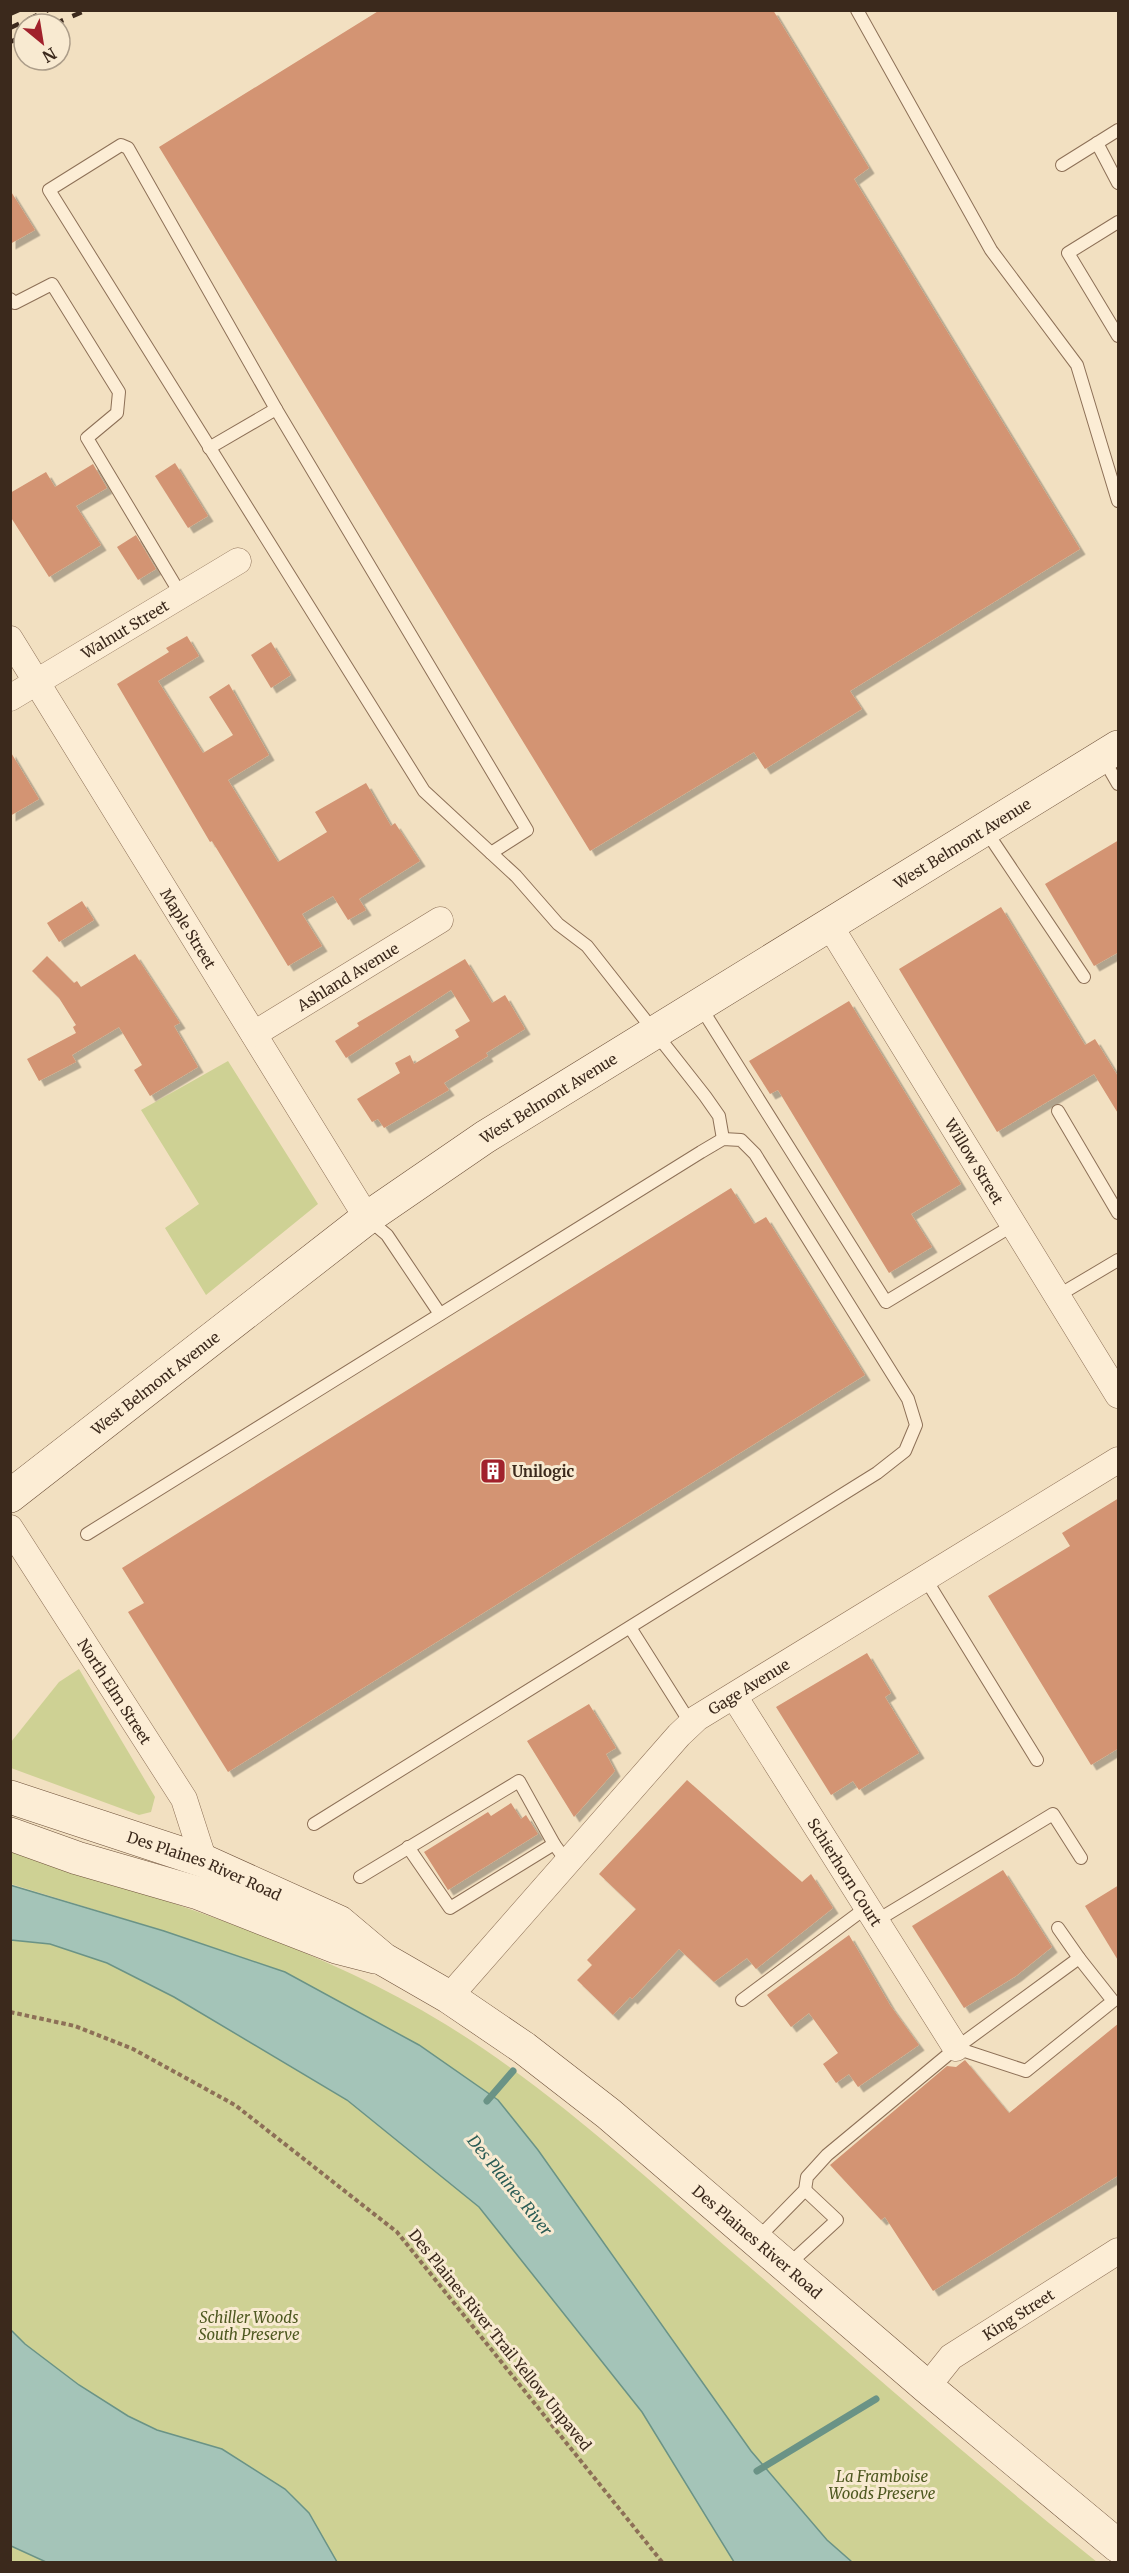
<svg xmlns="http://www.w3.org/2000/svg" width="1129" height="2573" font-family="Merriweather,serif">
<defs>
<filter id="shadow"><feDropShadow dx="5.5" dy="5.5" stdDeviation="0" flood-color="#0004"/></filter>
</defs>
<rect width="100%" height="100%" fill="#f2e0c1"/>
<g fill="#ced194">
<polygon points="228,1061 318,1204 206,1295 165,1228 199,1204 141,1110"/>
<polygon points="79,1669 155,1797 151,1812 139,1815 11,1768 11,1742 59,1682"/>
<path d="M10 1848C157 1899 312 1942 445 2024 546 2086 635 2168 724 2245 848 2352 970 2460 1097 2562H852L827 2540 751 2451 538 2150 498 2100 285 1972 164 1931 11 1884Z"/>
<polygon points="10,1940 50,1944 107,1963 174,1997 347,2100 479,2207 642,2412 734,2562 11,2562"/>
</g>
<g fill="#a4c4b8" stroke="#6a9386" stroke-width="1.5">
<polygon points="10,1885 164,1931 285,1972 419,2045 498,2100 538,2150 751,2451 827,2540 852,2562 734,2562 642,2412 479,2207 347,2100 174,1997 107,1963 50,1944 11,1940"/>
<polygon points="10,2329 25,2344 79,2385 128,2416 157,2430 222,2449 285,2489 309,2513 337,2562 46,2562 11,2546"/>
</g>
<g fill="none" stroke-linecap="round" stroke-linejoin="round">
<g stroke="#6a9386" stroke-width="7">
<polyline points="487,2101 513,2071"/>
<polyline points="757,2471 876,2399"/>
</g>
</g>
<g fill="#d39473" filter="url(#shadow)">
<polygon points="380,10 773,10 869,168 854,179 1080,549 850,691 862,709 765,769 754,752 590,851 159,147"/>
<polygon points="10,190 35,230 10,244"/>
<polygon points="175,463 208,516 188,528 155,476"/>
<polygon points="93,464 107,488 76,506 101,545 49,577 10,516 10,493 46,472 55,487"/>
<polygon points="136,535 156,569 138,580 117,547"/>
<polygon points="187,636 199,656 158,681 203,753 233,735 209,697 229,684 269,755 228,780 278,862 327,832 315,812 366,783 391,826 395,823 420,861 359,899 366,910 348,920 333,896 302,914 322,946 288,966 212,841 210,842 117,684 169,652 166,648"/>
<polygon points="271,642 291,675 271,688 251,655"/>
<polygon points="10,751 39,799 10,816"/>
<polygon points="1119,840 1119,952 1094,966 1045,884"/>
<polygon points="82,901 94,920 59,942 47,923"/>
<polygon points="1001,907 1085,1045 1095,1039 1119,1078 1119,1115 1094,1074 997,1132 899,969"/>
<polygon points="135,954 180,1023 174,1026 198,1067 150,1096 134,1070 142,1065 119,1027 72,1055 76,1062 39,1081 27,1059 76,1033 73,1027 76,1025 59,998 32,971 47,956 74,983 77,981 81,987"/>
<polygon points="465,959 492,1003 505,995 525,1029 486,1053 488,1056 444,1083 449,1090 384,1128 378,1119 372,1122 357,1099 400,1073 395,1063 410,1055 414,1064 459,1037 455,1030 470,1021 451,990 346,1058 335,1041 359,1026 357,1023"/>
<polygon points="849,1001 961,1184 911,1214 932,1247 889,1273 778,1090 770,1094 749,1061"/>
<polygon points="731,1188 754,1224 766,1217 865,1375 228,1772 128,1612 144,1603 122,1568"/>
<polygon points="1119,1498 1119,1748 1091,1765 988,1596 1070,1546 1062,1533"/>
<polygon points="867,1653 891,1693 885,1697 919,1753 859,1790 853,1781 831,1795 776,1707"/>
<polygon points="589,1704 616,1748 606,1754 615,1771 574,1817 527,1741"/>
<polygon points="687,1780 802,1882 811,1874 833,1908 756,1969 747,1958 714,1982 679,1949 632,1999 630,1997 613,2015 577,1980 592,1965 587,1960 636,1909 599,1874"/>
<polygon points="511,1803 521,1819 526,1815 538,1834 448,1890 424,1852 488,1812 491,1816"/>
<polygon points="1003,1870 1052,1947 1016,1976 964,2008 912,1926"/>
<polygon points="1119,1885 1119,1962 1085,1906"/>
<polygon points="849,1935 890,2005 919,2045 858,2087 849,2074 836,2083 823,2064 838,2053 809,2013 791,2027 767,1995"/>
<polygon points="1119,2023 1119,2175 933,2291 885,2217 881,2220 830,2165 947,2066 956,2067 965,2060 1009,2113"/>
</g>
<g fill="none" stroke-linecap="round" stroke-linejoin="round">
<defs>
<g id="service">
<polyline points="857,10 991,250 1077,365 1118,501"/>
<polyline points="1097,143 1118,183"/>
<polyline points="1062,165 1118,130"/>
<polyline points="1118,222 1068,253 1118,336"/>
<polyline points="10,299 15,303 52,284 119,392 117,413 87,438 181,595"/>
<polyline points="276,409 128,148 121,145 49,190 424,791 516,876 558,924 587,946 705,1096 719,1116 723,1139"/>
<polyline points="209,448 276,409 527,830 491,853"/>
<polyline points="1103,758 1118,784"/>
<polyline points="986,831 1084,977"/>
<polyline points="700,1006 886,1302 1015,1224"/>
<polyline points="1058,1111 1118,1213"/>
<polyline points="368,1219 387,1235 440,1314"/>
<polyline points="1059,1295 1118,1260"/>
<polyline points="87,1534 701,1152 723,1139 741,1140 755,1154 908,1399 916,1425 905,1451 877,1473 314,1824"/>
<polyline points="925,1578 1037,1760"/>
<polyline points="631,1629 691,1724"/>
<polyline points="408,1847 450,1908 554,1844"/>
<polyline points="360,1877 519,1781 554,1844 567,1862"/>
<polyline points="876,1921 1053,1814 1081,1858"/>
<polyline points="1058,1928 1079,1958"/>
<polyline points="742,2000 867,1907"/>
<polyline points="756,2240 805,2190 807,2177 827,2155 956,2048 1079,1958 1113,2001 1026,2071 956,2048"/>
<polyline points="788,2265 837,2220 805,2190"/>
</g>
<g id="minor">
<path id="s1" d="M10 639 367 1218"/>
<path id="s2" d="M10 698 238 561"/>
<path id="s3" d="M830 926 1118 1395"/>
<path id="s4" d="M254 1034 440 920"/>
<path id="s5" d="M10 1528 184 1799 204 1861"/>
<path id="s6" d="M734 1696 956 2048"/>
<path id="s7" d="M449 1997 679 1735 697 1718 1118 1460"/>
<path id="s8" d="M927 2387 951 2357 1118 2251"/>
</g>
<g id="secondary">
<path id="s9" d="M10 1496 367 1218 485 1137 1118 747"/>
<path id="s10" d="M10 1797 204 1861 339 1922 383 1959 449 1997 524 2048 609 2114 927 2387 1118 2546"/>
<polyline points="10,1834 77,1858 198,1893 336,1947 375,1957"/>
</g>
</defs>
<use href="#service" stroke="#8d7057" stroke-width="14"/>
<use href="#minor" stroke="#8d7057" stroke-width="27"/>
<use href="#secondary" stroke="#6e513a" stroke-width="34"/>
<polyline stroke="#8d7057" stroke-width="4" stroke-dasharray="4.5 3" stroke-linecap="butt" points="10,2012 75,2026 133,2049 235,2105 397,2232 662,2562"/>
<use href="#service" stroke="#fcedd5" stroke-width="12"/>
<use href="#minor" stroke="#fcedd5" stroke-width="26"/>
<use href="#secondary" stroke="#fcedd5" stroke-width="33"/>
<g stroke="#3b291c" stroke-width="4.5" stroke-dasharray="10 10" stroke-linecap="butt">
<polyline points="10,14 19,10"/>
<polyline points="54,24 87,10"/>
<polyline points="10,28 48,10"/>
<polyline points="10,42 24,36"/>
</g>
</g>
<defs>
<symbol id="building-square" viewBox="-11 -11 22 22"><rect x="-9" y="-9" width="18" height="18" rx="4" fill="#a1212c" stroke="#f8ead1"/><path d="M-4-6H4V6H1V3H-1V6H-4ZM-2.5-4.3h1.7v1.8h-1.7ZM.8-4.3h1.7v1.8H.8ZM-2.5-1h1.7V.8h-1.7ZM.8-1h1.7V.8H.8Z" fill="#fff"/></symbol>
</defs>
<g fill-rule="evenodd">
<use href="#building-square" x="478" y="1456" width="30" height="30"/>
</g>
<g text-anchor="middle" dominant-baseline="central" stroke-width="6" stroke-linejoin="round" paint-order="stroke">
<g font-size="15" fill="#3b291c" stroke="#f8ead1">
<text stroke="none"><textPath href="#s2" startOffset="134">Walnut Street</textPath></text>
<text stroke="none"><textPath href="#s9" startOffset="1156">West Belmont Avenue</textPath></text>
<text stroke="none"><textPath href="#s1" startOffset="340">Maple Street</textPath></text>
<text stroke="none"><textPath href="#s4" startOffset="110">Ashland Avenue</textPath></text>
<text stroke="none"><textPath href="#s9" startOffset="670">West Belmont Avenue</textPath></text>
<text stroke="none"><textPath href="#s3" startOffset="276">Willow Street</textPath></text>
<text stroke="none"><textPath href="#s9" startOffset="184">West Belmont Avenue</textPath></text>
<text stroke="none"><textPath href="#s7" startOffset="434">Gage Avenue</textPath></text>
<text stroke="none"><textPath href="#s5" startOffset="194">North Elm Street</textPath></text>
<text stroke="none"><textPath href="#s10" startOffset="206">Des Plaines River Road</textPath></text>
<text stroke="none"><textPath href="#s6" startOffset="208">Schierhorn Court</textPath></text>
<text stroke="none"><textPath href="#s10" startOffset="880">Des Plaines River Road</textPath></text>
<text stroke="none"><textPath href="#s8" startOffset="118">King Street</textPath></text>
<text transform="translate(500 2340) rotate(51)">Des Plaines River Trail Yellow Unpaved</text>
</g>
<g font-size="15" font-weight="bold" fill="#3b291c" stroke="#f8ead1" text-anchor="start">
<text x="512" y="1471">Unilogic</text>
</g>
<g font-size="15" font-style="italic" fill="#4f5921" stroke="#f8ead1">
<text x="249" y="2317">Schiller Woods<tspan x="249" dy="17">South Preserve</tspan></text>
<text x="882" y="2476">La Framboise<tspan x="882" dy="17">Woods Preserve</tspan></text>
</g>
<g font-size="16" font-style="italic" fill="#2a5c55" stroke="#f8ead1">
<text transform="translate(510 2185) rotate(51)">Des Plaines River</text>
</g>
</g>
<rect width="1129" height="2573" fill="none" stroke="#3b291c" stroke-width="24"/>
<g transform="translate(42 42) rotate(150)"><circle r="28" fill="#f8ead1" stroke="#ac9d89" stroke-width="1.5"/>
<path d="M0-4.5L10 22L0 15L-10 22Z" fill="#a1212c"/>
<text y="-9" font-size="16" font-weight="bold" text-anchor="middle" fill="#3b291c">N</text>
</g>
</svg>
